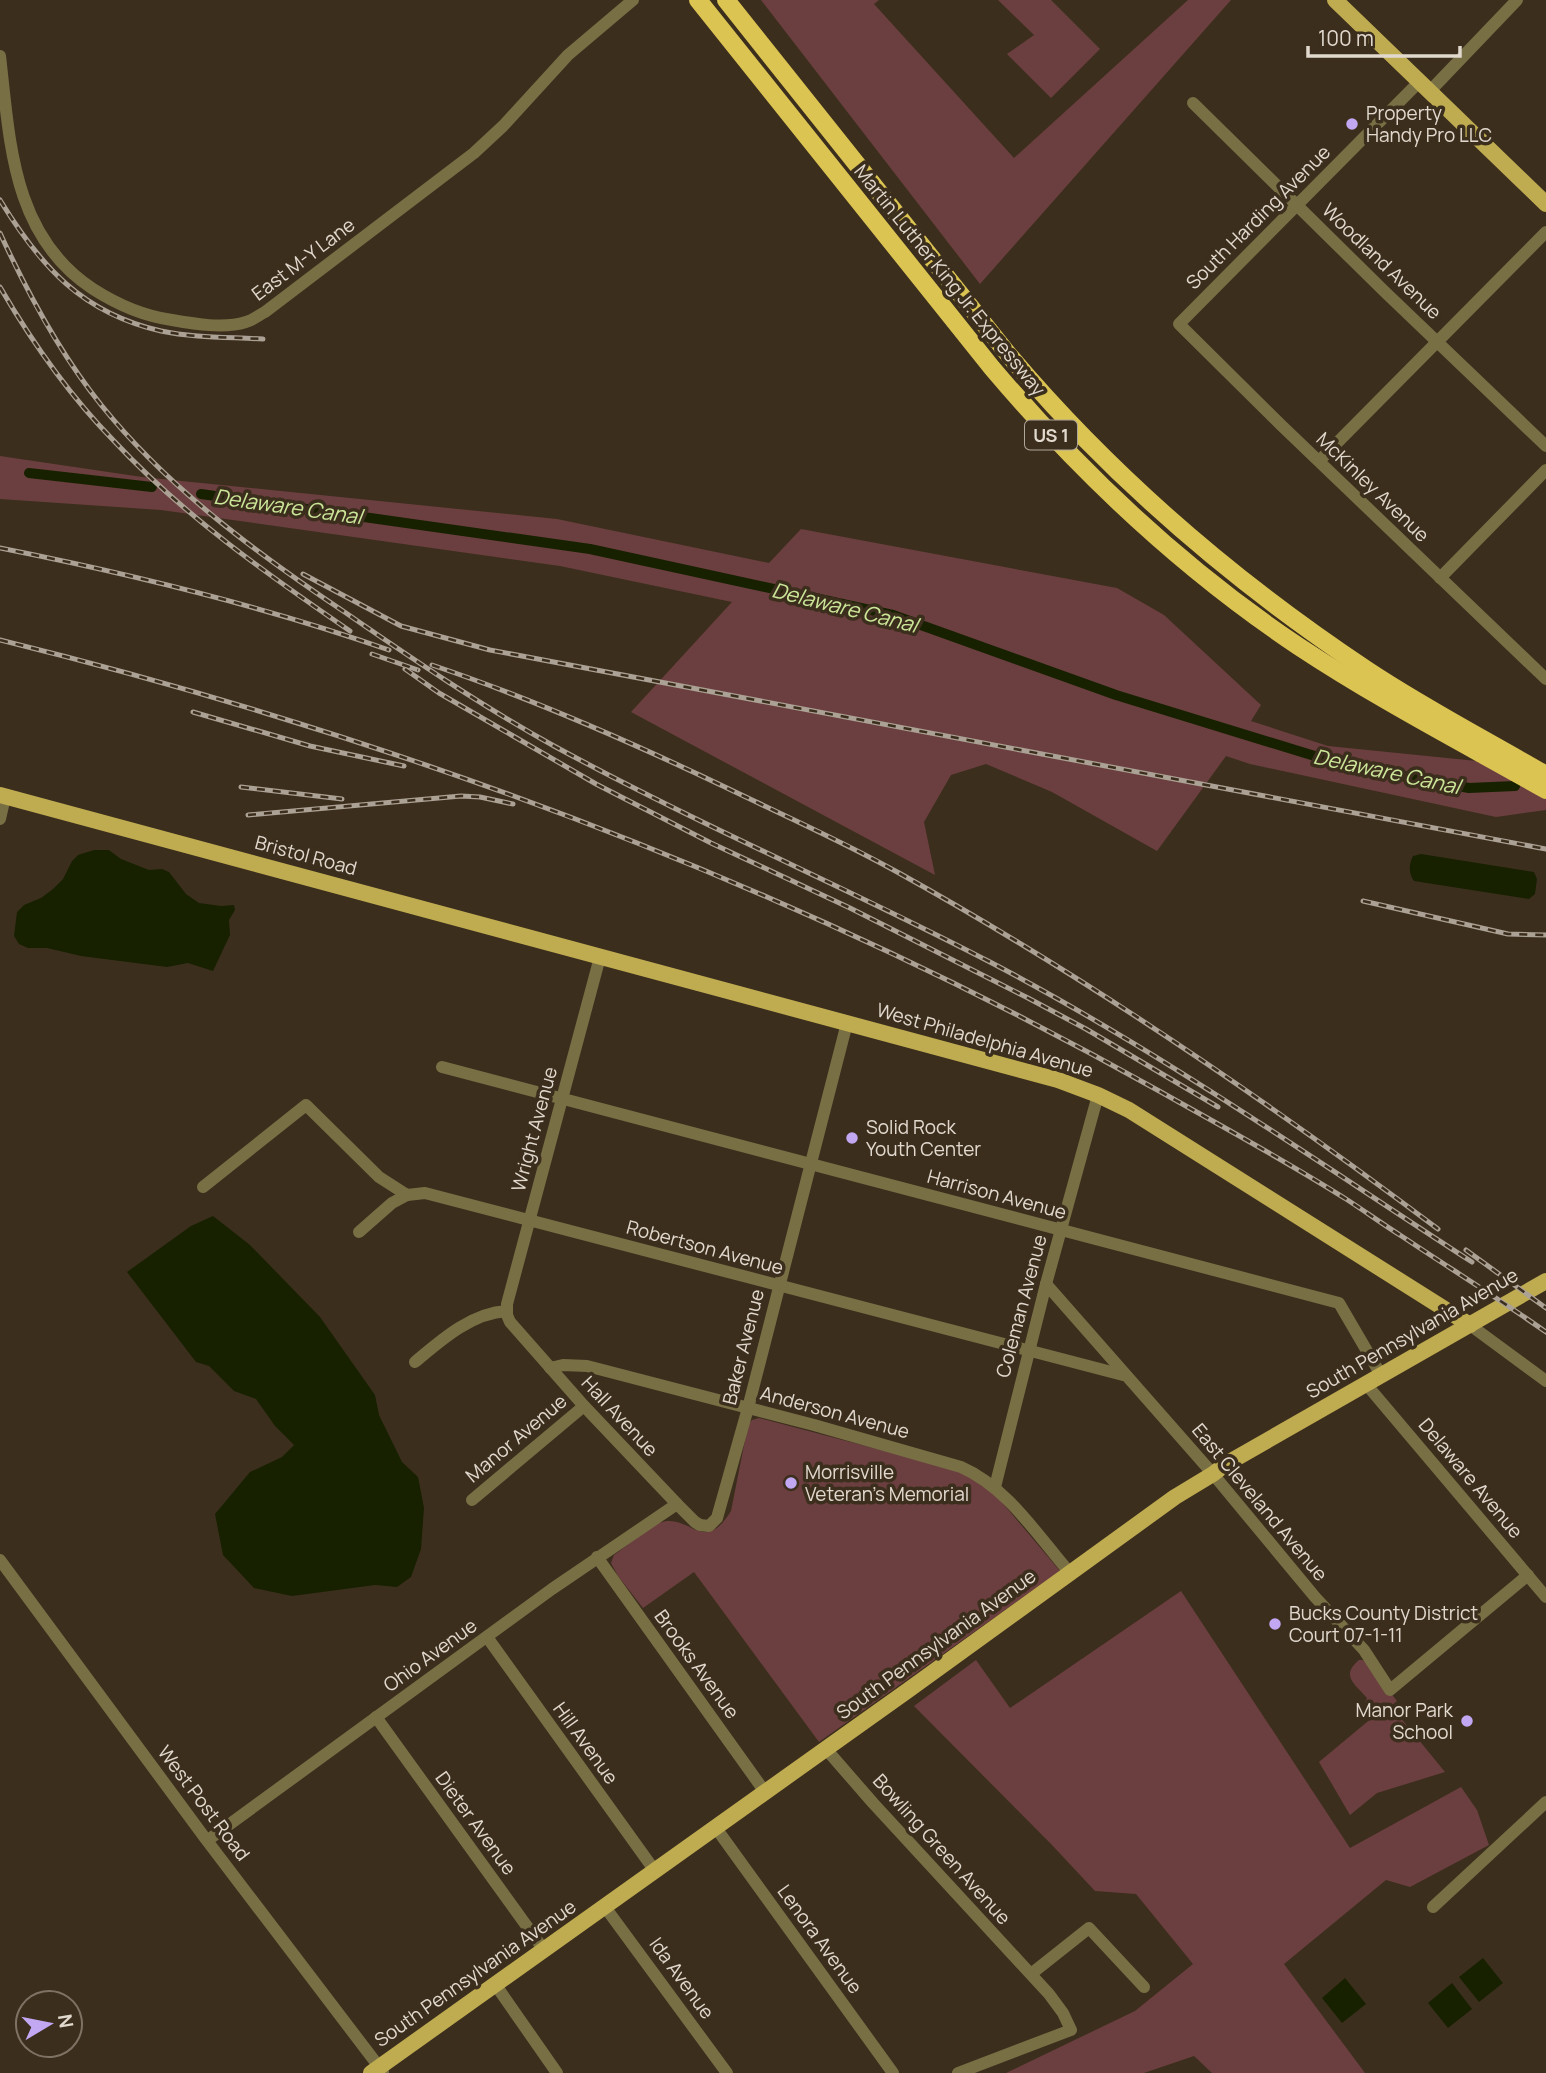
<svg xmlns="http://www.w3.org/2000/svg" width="1546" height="2073" font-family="Manrope,sans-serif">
<rect width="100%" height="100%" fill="#3c2e1d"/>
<g fill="#6b3f3f">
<polygon points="761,0 879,0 874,4 1014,158 1188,0 1231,0 980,284"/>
<polygon points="998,0 1051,0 1100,49 1051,98 1007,54 1034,35"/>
<polygon points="0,456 142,477 557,519 769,563 801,529 1117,588 1164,615 1261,705 1251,721 1328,746 1546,768 1546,810 1496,817 1250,764 1226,756 1157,851 1052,792 986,764 951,775 924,822 935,875 631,712 732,602 560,566 161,510 0,499"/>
<path d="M759 1418 953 1469 974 1479 995 1494 1060 1571 819 1742 694 1572 643 1608 618 1576 611 1563 614 1555C626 1547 647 1528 659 1523 689 1511 703 1557 731 1511L748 1425 752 1420Z"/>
<polygon points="1181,1591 1350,1848 1461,1787 1477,1810 1489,1845 1410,1887 1386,1880 1284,1964 1365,2073 1212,2073 1194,2056 1144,2073 1006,2073 1135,2011 1193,1964 1136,1894 1095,1891 1052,1845 914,1706 976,1660 1010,1708"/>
<path d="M1359 1660H1363L1367 1663 1397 1701 1391 1706 1445 1772 1377 1793 1350 1815 1319 1762 1373 1717 1365 1703 1367 1698C1355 1684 1340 1676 1359 1660Z"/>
</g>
<g fill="#172100">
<polygon points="94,850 109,850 121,859 149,870 162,869 169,872 186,894 199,903 221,906 234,905 235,910 229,920 230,935 213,971 188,963 167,967 81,956 47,948 28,948 19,944 14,936 17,912 24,905 41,898 53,889 63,879 72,861 78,855"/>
<path d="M1421 854 1534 872 1537 879 1535 894 1529 899 1414 881C1408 873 1409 864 1413 856Z"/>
<polygon points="213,1216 250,1245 320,1317 375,1395 379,1415 402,1462 418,1477 424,1508 421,1549 411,1577 397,1587 375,1585 292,1596 254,1588 223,1555 215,1514 250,1472 282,1457 294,1445 275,1426 256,1399 234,1391 209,1366 196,1362 127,1272 191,1226"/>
<polygon points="1483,1958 1503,1983 1479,2002 1459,1977"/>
<polygon points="1345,1978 1366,2004 1342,2023 1322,1998"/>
<polygon points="1452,1983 1472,2009 1448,2028 1428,2003"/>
</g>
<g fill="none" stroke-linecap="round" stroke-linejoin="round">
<g stroke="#172100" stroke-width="10">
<polyline points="29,473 152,487"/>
<polyline points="201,494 590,549 893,615 1116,695 1344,765 1469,788 1515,786"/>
</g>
<g stroke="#786f45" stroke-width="12">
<path d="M0 56C10 142 12 236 93 289 118 305 143 316 172 320 195 324 224 329 246 322 253 320 259 315 265 312L474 153 503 126 568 55 633 0"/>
<polyline points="1420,81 1179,324 1281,425 1546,679"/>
<polyline points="1430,91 1517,0"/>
<polyline points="1193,103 1384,291 1546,446"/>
<polyline points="1319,461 1546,232"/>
<polyline points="1440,578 1546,470"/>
<polyline points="0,819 5,797"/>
<polyline points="600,957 507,1304 507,1315 510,1322 584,1406 677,1504 695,1522 700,1525 709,1526 717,1518 748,1408 847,1023"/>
<polyline points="442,1067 1339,1303 1381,1375"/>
<polyline points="203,1187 306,1105 379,1177 407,1195 425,1193 1123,1375"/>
<polyline points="359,1232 392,1203 407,1195"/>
<polyline points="1046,1284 1213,1474 1315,1597 1364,1650 1390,1690 1528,1575"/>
<polyline points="1470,1325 1546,1381"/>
<path d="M415 1362C441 1340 471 1313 507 1311"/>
<path d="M550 1368 563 1365 587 1366 814 1425 961 1467C1007 1487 1038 1536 1070 1573"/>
<polyline points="1366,1384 1546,1597"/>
<polyline points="995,1487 1046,1284 1098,1095"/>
<polyline points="472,1500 584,1406"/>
<polyline points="597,1557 765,1792"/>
<polyline points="0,1560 205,1838 383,2072"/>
<polyline points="487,1637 655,1871"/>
<polyline points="376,1717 544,1950"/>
<polyline points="826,1749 873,1803 1049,1994 1063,2013 1071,2030 958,2073"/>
<polyline points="716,1828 893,2073"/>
<polyline points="208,1840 552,1589 677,1504"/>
<polyline points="605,1907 727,2073"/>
<polyline points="1433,1907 1546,1802"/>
<polyline points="1031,1974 1089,1928 1144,1987"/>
<polyline points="495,1984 557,2073"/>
</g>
<g stroke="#bfac50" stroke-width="16">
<polyline points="1335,0 1546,204"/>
<polyline points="0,795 1058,1080 1098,1095 1129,1110 1470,1325"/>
<polyline points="371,2073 907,1691 1175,1497 1213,1474 1226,1464 1546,1281"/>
</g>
<g stroke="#dbc452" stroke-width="18">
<path d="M698 0 992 368C1081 473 1183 569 1298 646 1378 699 1463 743 1546 790"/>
<path d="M726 0 1008 354C1112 477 1233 581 1367 670 1424 708 1486 740 1546 775"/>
</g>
<defs>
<g id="rail">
<path d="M0 200C41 267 82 313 161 331 194 338 229 337 263 339"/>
<path d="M0 233C28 294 60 354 102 406 169 489 258 554 346 613 414 660 482 706 554 746 697 824 846 887 990 962 1158 1050 1313 1159 1472 1262"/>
<path d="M0 287C32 342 70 396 114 441 183 515 267 574 350 631"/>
<path d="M0 548C131 574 263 606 389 650"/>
<polyline points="303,574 401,626 490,650 1546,849"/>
<path d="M0 640C405 740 797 888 1161 1092 1223 1127 1286 1161 1346 1199 1366 1212 1384 1225 1403 1237 1451 1269 1499 1299 1546 1332"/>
<polyline points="372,654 418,670"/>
<path d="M432 665C533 699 631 742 727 788 785 816 844 842 899 873 1088 978 1266 1100 1438 1229"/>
<polyline points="405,669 439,693 596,784 711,843 850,908 1028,998 1086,1029 1218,1107"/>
<polyline points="193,712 310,746 404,766"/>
<polyline points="241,787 342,799"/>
<polyline points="248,815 461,796 480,797 513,804"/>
<polyline points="1363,901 1508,934 1546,935"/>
<polyline points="1466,1250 1546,1308"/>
</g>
</defs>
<use href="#rail" stroke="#aba194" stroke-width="5"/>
<use href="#rail" stroke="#3c2e1d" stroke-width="2.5" stroke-dasharray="8" stroke-linecap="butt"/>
</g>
<g fill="#c2a7f2" stroke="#3c2e1d" stroke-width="2.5">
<circle cx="1352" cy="124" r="7"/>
<circle cx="852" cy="1138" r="7"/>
<circle cx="791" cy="1483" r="7"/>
<circle cx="1275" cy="1624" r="7"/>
<circle cx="1467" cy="1721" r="7"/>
</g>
<g text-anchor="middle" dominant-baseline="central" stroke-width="7" stroke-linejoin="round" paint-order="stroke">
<rect fill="#3c2e1d" stroke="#b0a699" stroke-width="2" x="1025" y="420.5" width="52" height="29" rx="5"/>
<g font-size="18" font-weight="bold" fill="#e2d9ce">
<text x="1051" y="435">US 1</text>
</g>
<g font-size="19" fill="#e2d9ce" stroke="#3c2e1d" text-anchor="start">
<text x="1366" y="113">Property<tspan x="1366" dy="22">Handy Pro LLC</tspan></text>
<text x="866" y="1127">Solid Rock<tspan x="866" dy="22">Youth Center</tspan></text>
<text x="805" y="1472">Morrisville<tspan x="805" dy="22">Veteran's Memorial</tspan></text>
<text x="1289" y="1613">Bucks County District<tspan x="1289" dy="22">Court 07-1-11</tspan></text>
<text x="1453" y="1710" text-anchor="end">Manor Park<tspan x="1453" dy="22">School</tspan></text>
</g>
<g font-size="19" fill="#e2d9ce" stroke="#3c2e1d">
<text transform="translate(1258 217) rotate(-45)">South Harding Avenue</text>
<text transform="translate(303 259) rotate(-37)">East M-Y Lane</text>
<text transform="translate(1382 261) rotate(44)">Woodland Avenue</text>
<text transform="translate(950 280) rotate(51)">Martin Luther King Jr. Expressway</text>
<text transform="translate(1373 487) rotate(44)">McKinley Avenue</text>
<text transform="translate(306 855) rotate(15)">Bristol Road</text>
<text transform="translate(985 1040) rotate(16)">West Philadelphia Avenue</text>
<text transform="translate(534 1129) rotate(-75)">Wright Avenue</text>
<text transform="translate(997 1194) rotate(15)">Harrison Avenue</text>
<text transform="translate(705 1247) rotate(15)">Robertson Avenue</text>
<text transform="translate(1021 1306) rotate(-75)">Coleman Avenue</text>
<text transform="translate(1412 1333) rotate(-30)">South Pennsylvania Avenue</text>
<text transform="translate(743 1347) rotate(-76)">Baker Avenue</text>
<text transform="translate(835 1412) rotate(15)">Anderson Avenue</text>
<text transform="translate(620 1416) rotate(47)">Hall Avenue</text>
<text transform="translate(516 1438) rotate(-40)">Manor Avenue</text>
<text transform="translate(1471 1478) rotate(50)">Delaware Avenue</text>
<text transform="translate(1260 1502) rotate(50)">East Cleveland Avenue</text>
<text transform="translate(936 1644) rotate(-36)">South Pennsylvania Avenue</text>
<text transform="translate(430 1655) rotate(-36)">Ohio Avenue</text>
<text transform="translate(697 1664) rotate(54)">Brooks Avenue</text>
<text transform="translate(586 1743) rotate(54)">Hill Avenue</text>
<text transform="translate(204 1803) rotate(53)">West Post Road</text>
<text transform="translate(476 1823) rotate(54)">Dieter Avenue</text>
<text transform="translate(942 1849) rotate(48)">Bowling Green Avenue</text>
<text transform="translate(820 1939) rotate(54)">Lenora Avenue</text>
<text transform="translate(475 1973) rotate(-35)">South Pennsylvania Avenue</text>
<text transform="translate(682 1978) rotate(54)">Ida Avenue</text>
</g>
<g font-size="21" font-style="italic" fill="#cbe698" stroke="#3c2e1d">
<text transform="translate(288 506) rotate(8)">Delaware Canal</text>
<text transform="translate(845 607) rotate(14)">Delaware Canal</text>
<text transform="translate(1387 771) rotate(12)">Delaware Canal</text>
</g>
</g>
<g transform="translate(49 2024) rotate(80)"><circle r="33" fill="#3c2e1d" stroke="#7e7264" stroke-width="2"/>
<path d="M0-5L12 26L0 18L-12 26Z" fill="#c2a7f2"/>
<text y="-10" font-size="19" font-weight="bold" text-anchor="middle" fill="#e2d9ce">N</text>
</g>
<path d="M1308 46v10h152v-10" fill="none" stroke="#e2d9ce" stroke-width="3.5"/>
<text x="1318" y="46" font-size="21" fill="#e2d9ce" stroke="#3c2e1d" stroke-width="5" paint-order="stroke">100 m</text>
</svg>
